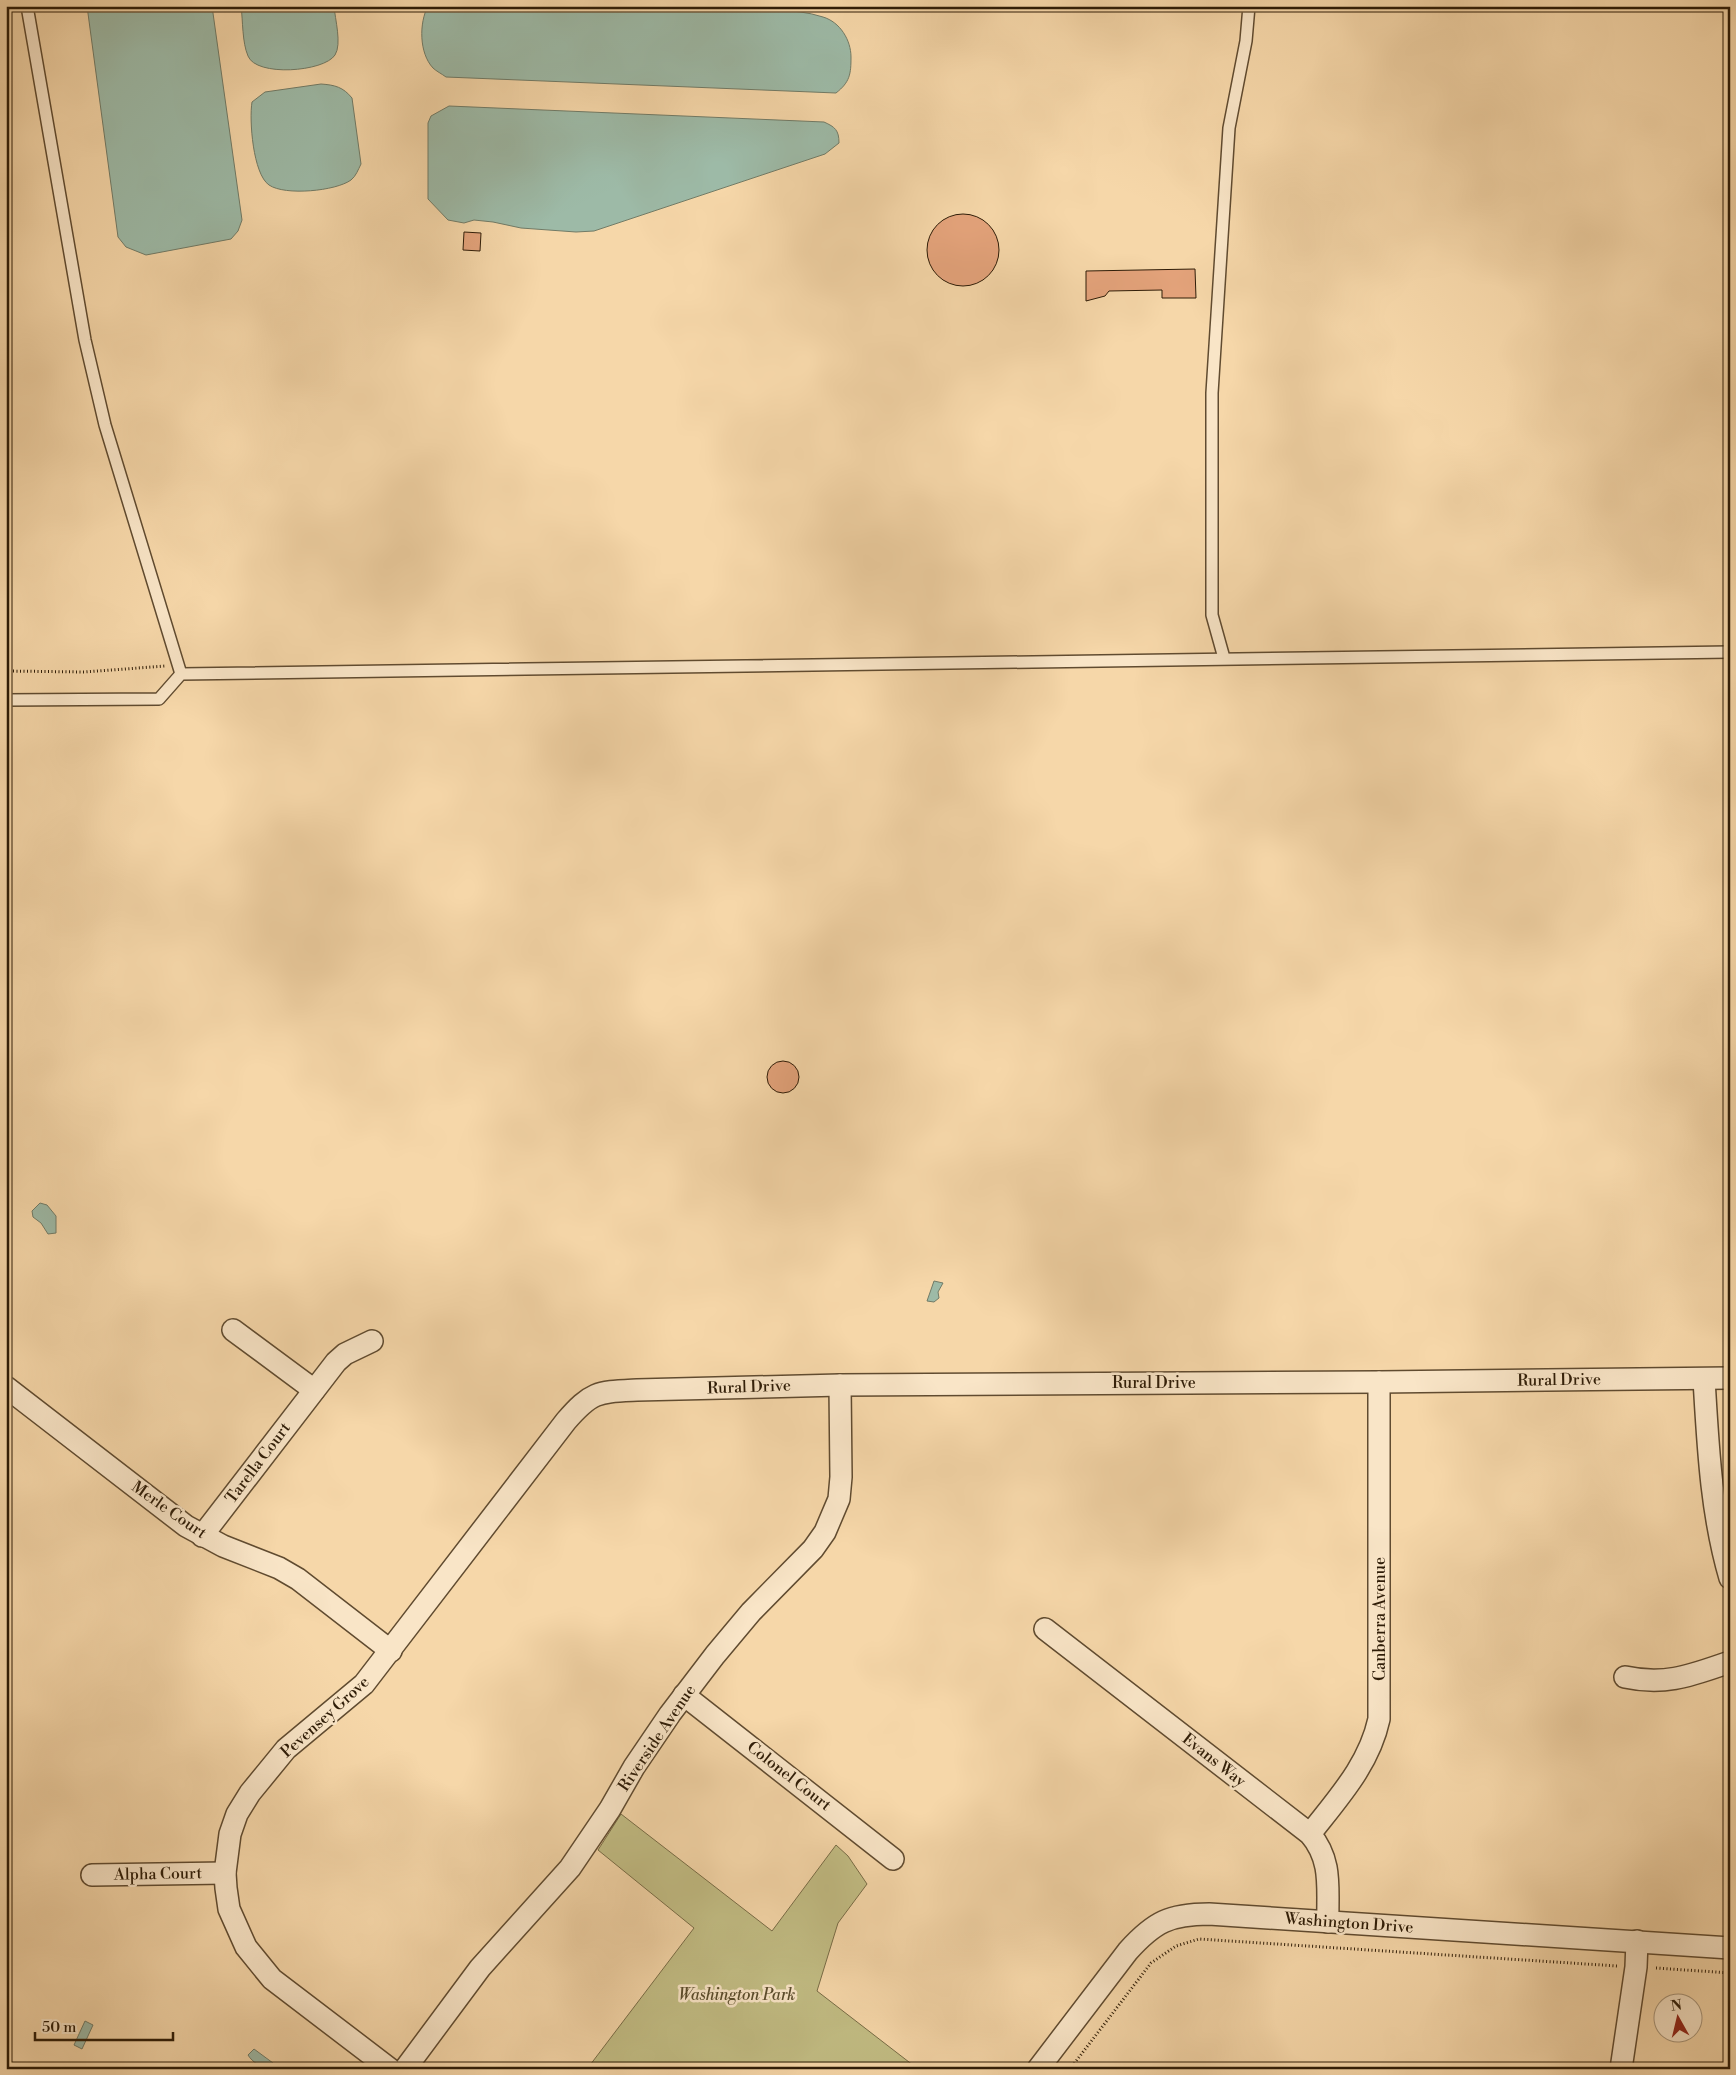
<svg xmlns="http://www.w3.org/2000/svg" width="1736" height="2075" font-family="'Libre Bodoni',serif">
<rect width="100%" height="100%" fill="#f6d7a9"/>
<filter id="stains"><feTurbulence type="fractalNoise" baseFrequency=".004" numOctaves="4"/><feColorMatrix values="0 0 0 0 .2 0 0 0 0 .09 0 0 0 0 .02 0 0 0 .5 -.17"/></filter>
<radialGradient id="worn" r=".72"><stop offset=".6" stop-color="#630" stop-opacity="0"/><stop offset="1" stop-color="#630" stop-opacity=".3"/></radialGradient>
<polygon fill="#c2bd84" stroke="#786c46" points="621,1814 772,1931 836,1845 848,1856 867,1884 838,1923 817,1991 918,2069 587,2069 694,1928 598,1850"/>
<g fill="#9dbaa7" stroke="#717b67">
<polygon points="87,6 212,6 242,220 238,231 231,239 146,255 126,247 118,237"/>
<path d="M241 6H334C335 19 342 44 335 55 324 72 256 77 248 56 242 42 243 21 241 6Z"/>
<path d="M428 6C527 6 626 5 724 9 756 11 793 7 823 17 840 22 851 40 851 57 851 74 850 82 836 93L446 77C442 74 436 71 433 68 419 53 419 23 428 6Z"/>
<path d="M321 84C335 85 343 87 352 98L361 164C358 170 356 176 351 180 336 191 285 196 269 185 253 174 249 120 252 102L265 92Z"/>
<path d="M449 106 824 122C835 127 839 130 839 143L825 154 594 231 576 232 521 228 493 222 474 220 464 223 448 220 428 199V123L431 116Z"/>
<polygon points="40,1203 47,1205 56,1216 56,1233 48,1234 41,1223 33,1217 32,1211"/>
<polygon points="934,1281 943,1283 938,1292 939,1298 934,1302 927,1301"/>
<polygon points="85,2021 93,2025 82,2049 74,2045"/>
<path d="M254 2049 273 2063 270 2069C263 2069 252 2062 248 2055Z"/>
</g>
<g fill="#e4a37b" stroke="#2e1c07">
<circle cx="963" cy="250" r="36"/>
<polygon points="464,232 481,233 480,251 463,250"/>
<polygon points="1195,269 1196,298 1162,298 1162,290 1109,291 1105,296 1086,301 1086,271"/>
<circle cx="783" cy="1077" r="16"/>
</g>
<g fill="none" stroke-linecap="round" stroke-linejoin="round">
<defs>
<g id="service">
<polyline points="27,6 85,340 105,425 181,674"/>
<polyline points="1224,658 1212,615 1212,393 1229,128 1246,41 1249,6"/>
<polyline points="6,700 159,699 181,674 1730,652"/>
</g>
<g id="minor">
<polyline points="233,1330 314,1390"/>
<path d="M1704 1379C1708 1446 1711 1513 1730 1578"/>
<polyline points="6,1387 186,1526 223,1546 279,1568 298,1579 391,1651"/>
<polyline points="202,1536 336,1362 345,1354 372,1341"/>
<path d="M1045 1629 1310 1834C1333 1861 1327 1889 1328 1922"/>
<path d="M1625 1677C1666 1686 1692 1675 1730 1662"/>
<polyline points="684,1695 893,1859"/>
<path d="M1310 1834C1338 1798 1369 1765 1379 1719V1382"/>
<polyline points="92,1875 225,1873"/>
<path d="M390 2069 272 1979 246 1947 229 1909 226 1888 225 1873 230 1834 237 1814 250 1793 286 1749 364 1684 566 1421C592 1391 598 1392 637 1390L840 1385 1379 1382 1730 1378"/>
<polyline points="405,2069 480,1968 570,1868 610,1809 634,1767 670,1714 715,1655 751,1612 813,1549 825,1532 839,1499 841,1477 840,1385"/>
<path d="M1038 2069 1128 1951C1154 1922 1170 1914 1209 1914L1730 1948"/>
<polyline points="1621,2069 1636,1967 1637,1941"/>
</g>
</defs>
<use href="#service" stroke="#604b30" stroke-width="14"/>
<use href="#minor" stroke="#604b30" stroke-width="24"/>
<g stroke="#2e1c07" stroke-width="3" stroke-dasharray="1 2.5" stroke-linecap="butt">
<polyline points="6,671 84,672 165,666"/>
<polyline points="1656,1968 1730,1973"/>
<polyline points="1070,2069 1151,1963 1176,1946 1199,1939 1617,1966"/>
</g>
<use href="#service" stroke="#f9e5c7" stroke-width="11"/>
<use href="#minor" stroke="#f9e5c7" stroke-width="21"/>
</g>
<g text-anchor="middle" dominant-baseline="central" stroke-width="5" stroke-linejoin="round" paint-order="stroke">
<g font-size="16" fill="#2e1c07" stroke="#f9e5c7">
<text transform="translate(1559 1380) rotate(-1)">Rural Drive</text>
<text x="1154" y="1383">Rural Drive</text>
<text transform="translate(749 1387) rotate(-2)">Rural Drive</text>
<text transform="translate(258 1463) rotate(-53)">Tarella Court</text>
<text transform="translate(169 1510) rotate(35)">Merle Court</text>
<text transform="translate(1380 1619) rotate(-90)">Canberra Avenue</text>
<text transform="translate(325 1717) rotate(-42)">Pevensey Grove</text>
<text transform="translate(657 1738) rotate(-56)">Riverside Avenue</text>
<text transform="translate(1214 1760) rotate(38)">Evans Way</text>
<text transform="translate(789 1776) rotate(38)">Colonel Court</text>
<text transform="translate(158 1874) rotate(-1)">Alpha Court</text>
<text transform="translate(1349 1923) rotate(4)">Washington Drive</text>
</g>
<g font-size="16" font-style="italic" fill="#5a4c2c" stroke="#f9e5c7">
<text x="737" y="1995">Washington Park</text>
</g>
</g>
<rect width="1736" height="2075" fill="none" stroke="#f6d7a9" stroke-width="25"/>
<rect x="8" y="8" width="1721" height="2060" fill="none" stroke="#2e1c07" stroke-width="2.5"/>
<rect x="12" y="12" width="1711" height="2050" fill="none" stroke="#2e1c07"/>
<g transform="translate(1678 2018) rotate(352)"><circle r="24" fill="#f9e5c7" stroke="#a8957a"/>
<path d="M0-4L9 19L0 12L-9 19Z" fill="#8f2418"/>
<text y="-8" font-size="14" font-weight="bold" text-anchor="middle" fill="#2e1c07">N</text>
</g>
<path d="M35 2032v8h138v-8" fill="none" stroke="#2e1c07" stroke-width="2.5"/>
<text x="42" y="2032" font-size="15" fill="#2e1c07" stroke="#f9e5c7" stroke-width="4" paint-order="stroke">50 m</text>
<rect width="100%" height="100%" filter="url(#stains)"/>
<rect width="100%" height="100%" fill="url(#worn)"/>
</svg>
